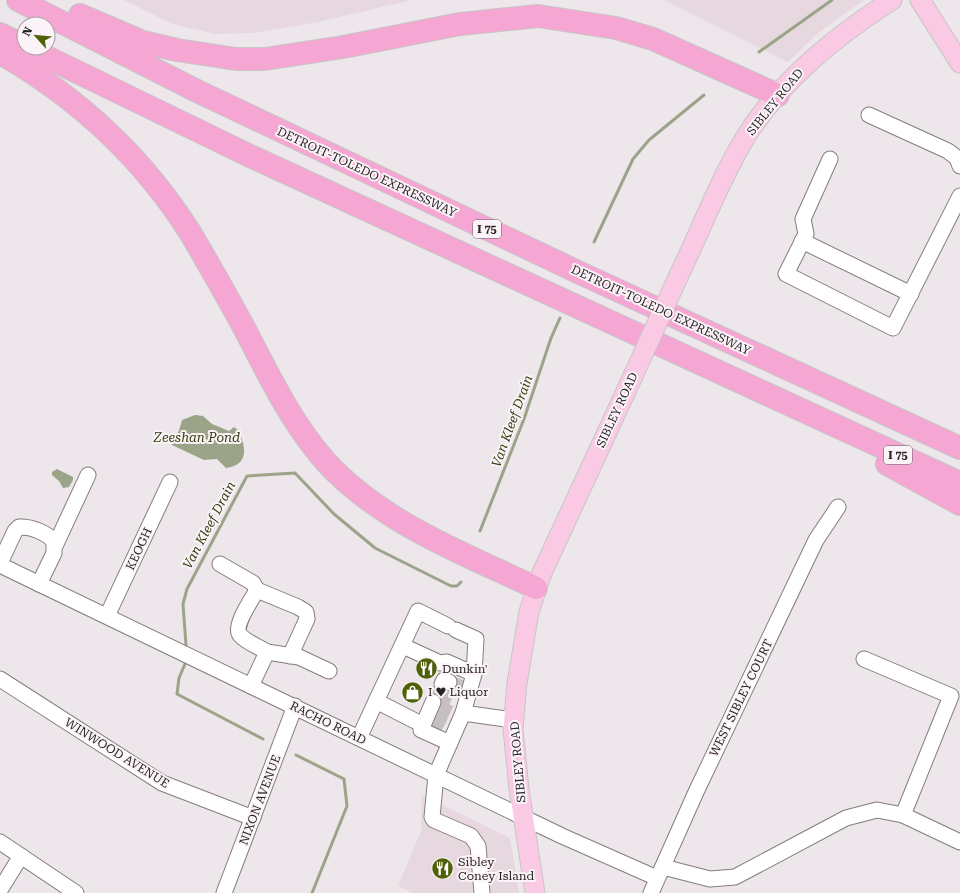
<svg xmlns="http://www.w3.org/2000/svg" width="960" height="893" font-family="'Roboto Serif',serif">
<rect width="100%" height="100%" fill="#ede6ea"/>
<g fill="#e7d8e0">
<polygon points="124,0 412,0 318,22 253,33 215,34 172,24"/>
<polygon points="664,0 864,0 818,33 788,62"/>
<polygon points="422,795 510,838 519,893 413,893 398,886 421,831"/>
</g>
<g fill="#9ba489">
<path d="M195 415 203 416 212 424 229 431 234 427 238 430C245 444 251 465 226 468L217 459 204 460 172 445 170 442 179 431 182 420Z"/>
<polygon points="57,469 73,477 73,480 69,487 63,488 59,481 52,475 52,472"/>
</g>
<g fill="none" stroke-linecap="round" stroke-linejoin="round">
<g stroke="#9ba489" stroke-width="3">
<polyline points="759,52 832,0"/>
<polyline points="594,242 633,159 649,140 704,95"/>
<polyline points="480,531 524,419 551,338 560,318"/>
<polyline points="186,645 183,604 187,589 247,476 295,473 334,514 375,548 451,586 457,586 461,582"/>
<polyline points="185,664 179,678 177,694 263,739"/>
<polyline points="296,755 344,779 347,806 312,893"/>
</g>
<g stroke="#c5bfc2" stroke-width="15" stroke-dasharray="15 8" stroke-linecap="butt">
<polyline points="449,682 462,688"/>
<polyline points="438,693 456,701"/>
<polyline points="433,702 442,684"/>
<polyline points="437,707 450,713"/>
<polyline points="431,719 444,726"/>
</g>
<defs>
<g id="minor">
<polyline points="869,115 948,151 957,158 960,166"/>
<polyline points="830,159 803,219 806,234 786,274 893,328 960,196"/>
<polyline points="802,241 911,294"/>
<polyline points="55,546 88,475"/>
<path d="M0 563 15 531 19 527C30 526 48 533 54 542V553L39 584"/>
<path d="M220 564 253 583 257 590C252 599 233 626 240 635 246 642 259 647 267 652"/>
<polyline points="0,565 562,836 657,878"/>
<polyline points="257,590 298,607 306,612 307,619 290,656"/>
<polyline points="107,616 170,482"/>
<polyline points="456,630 476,639 474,674 463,713 436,775 432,817 434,820 471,836 478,846 482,893"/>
<polyline points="403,646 440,663 447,662 474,674"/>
<polyline points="864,659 951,696 903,815"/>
<polyline points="0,679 162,783 253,818"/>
<polyline points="442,684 444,680 449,682"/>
<polyline points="251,686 267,652 299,657 329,671"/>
<polyline points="376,701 423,725"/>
<polyline points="433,702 421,730 450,743"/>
<polyline points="463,713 513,720"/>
<polyline points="359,738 418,611 448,626"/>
<polyline points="0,842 76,893"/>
<polyline points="663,867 710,879 735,877 846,818 877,810 903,815 960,842"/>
<polyline points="0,890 21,856"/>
<polyline points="224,893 295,706"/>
<polyline points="651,893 696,792 816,540 838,507"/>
</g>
<g id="major">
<polyline points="920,0 960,63"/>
<path d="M679 275C701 230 719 181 745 138 781 80 835 37 892 0"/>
<polyline points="535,893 519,789 513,729 517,683 529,612 541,575 633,376"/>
</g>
<g id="highway">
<polyline points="18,0 197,91 580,273 960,448"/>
<polyline points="80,15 143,42 177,50 236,59 265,59 343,47 460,24 538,16 616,28 653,39 778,95"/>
<polyline points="0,34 24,46"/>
<polyline points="28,48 248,155 960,483"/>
<path d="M0 53C77 97 143 158 191 234 208 263 225 293 241 322 267 371 289 420 326 462 382 523 463 553 536 588"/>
<polyline points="887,464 960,504"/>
</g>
</defs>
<use href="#minor" stroke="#837c80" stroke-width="17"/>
<use href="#major" stroke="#c6c6c6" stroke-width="21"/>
<use href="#highway" stroke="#c6c6c6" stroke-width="24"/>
<use href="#minor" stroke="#fff" stroke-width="15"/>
<use href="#major" stroke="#facae5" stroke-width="19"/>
<use href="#highway" stroke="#f6a6d3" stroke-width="22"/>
<defs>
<polyline id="major-bridge" points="633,376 679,275"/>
</defs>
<use href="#major-bridge" stroke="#c6c6c6" stroke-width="21" stroke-linecap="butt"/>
<use href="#major-bridge" stroke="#facae5" stroke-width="19"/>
</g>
<defs>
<symbol id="restaurant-disc" viewBox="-11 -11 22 22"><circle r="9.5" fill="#4e6109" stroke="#fbf3f7"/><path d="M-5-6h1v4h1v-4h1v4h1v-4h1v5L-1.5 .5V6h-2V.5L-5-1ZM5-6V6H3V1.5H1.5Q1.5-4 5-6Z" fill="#fff"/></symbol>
<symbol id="shop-disc" viewBox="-11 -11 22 22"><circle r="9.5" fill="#4e6109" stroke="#fbf3f7"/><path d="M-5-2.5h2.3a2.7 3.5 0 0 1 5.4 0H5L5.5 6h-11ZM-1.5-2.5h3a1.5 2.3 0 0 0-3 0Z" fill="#fff"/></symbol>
</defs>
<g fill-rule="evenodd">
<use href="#restaurant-disc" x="414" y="656" width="25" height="25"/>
<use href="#shop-disc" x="400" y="680" width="25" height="25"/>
<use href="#restaurant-disc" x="430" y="856" width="25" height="25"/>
</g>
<g text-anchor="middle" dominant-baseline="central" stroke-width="4" stroke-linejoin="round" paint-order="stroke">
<g fill="#fbf3f7" stroke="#656163" stroke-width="1">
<rect x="473" y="220" width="28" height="18" rx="3"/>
<rect x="884" y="446" width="28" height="18" rx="3"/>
</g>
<g font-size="11" font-weight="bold" fill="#252324">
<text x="487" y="229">I 75</text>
<text x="898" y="455">I 75</text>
</g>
<g font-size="12" fill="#252324" stroke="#fbf3f7">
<text transform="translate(775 102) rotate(-51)">SIBLEY ROAD</text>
<text transform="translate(367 172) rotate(25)">DETROIT-TOLEDO EXPRESSWAY</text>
<text transform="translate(661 310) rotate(25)">DETROIT-TOLEDO EXPRESSWAY</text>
<text transform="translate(617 410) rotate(-65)">SIBLEY ROAD</text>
<text transform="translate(139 549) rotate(-65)">KEOGH</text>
<text transform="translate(741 698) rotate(-64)">WEST SIBLEY COURT</text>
<text transform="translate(328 723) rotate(26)">RACHO ROAD</text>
<text transform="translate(117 753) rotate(32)">WINWOOD AVENUE</text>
<text transform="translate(518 762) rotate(-95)">SIBLEY ROAD</text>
<text transform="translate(260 800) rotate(-69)">NIXON AVENUE</text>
</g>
<g font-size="12" fill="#252324" stroke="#fbf3f7" text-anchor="start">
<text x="442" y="669">Dunkin'</text>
<text x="428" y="692">I ♥ Liquor</text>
<text x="458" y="862">Sibley<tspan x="458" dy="14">Coney Island</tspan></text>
</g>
<g font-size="13" font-style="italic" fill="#313d0d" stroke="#fbf3f7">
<text transform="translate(512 421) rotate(-70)">Van Kleef Drain</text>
<text x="197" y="437">Zeeshan Pond</text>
<text transform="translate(209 525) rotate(-62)">Van Kleef Drain</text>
</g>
</g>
<g transform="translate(36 36) rotate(297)"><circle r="19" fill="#fbf3f7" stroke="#a5a0a3"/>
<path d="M0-3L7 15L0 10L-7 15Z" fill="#4e6109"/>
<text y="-6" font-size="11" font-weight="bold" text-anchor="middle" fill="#252324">N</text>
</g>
</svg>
